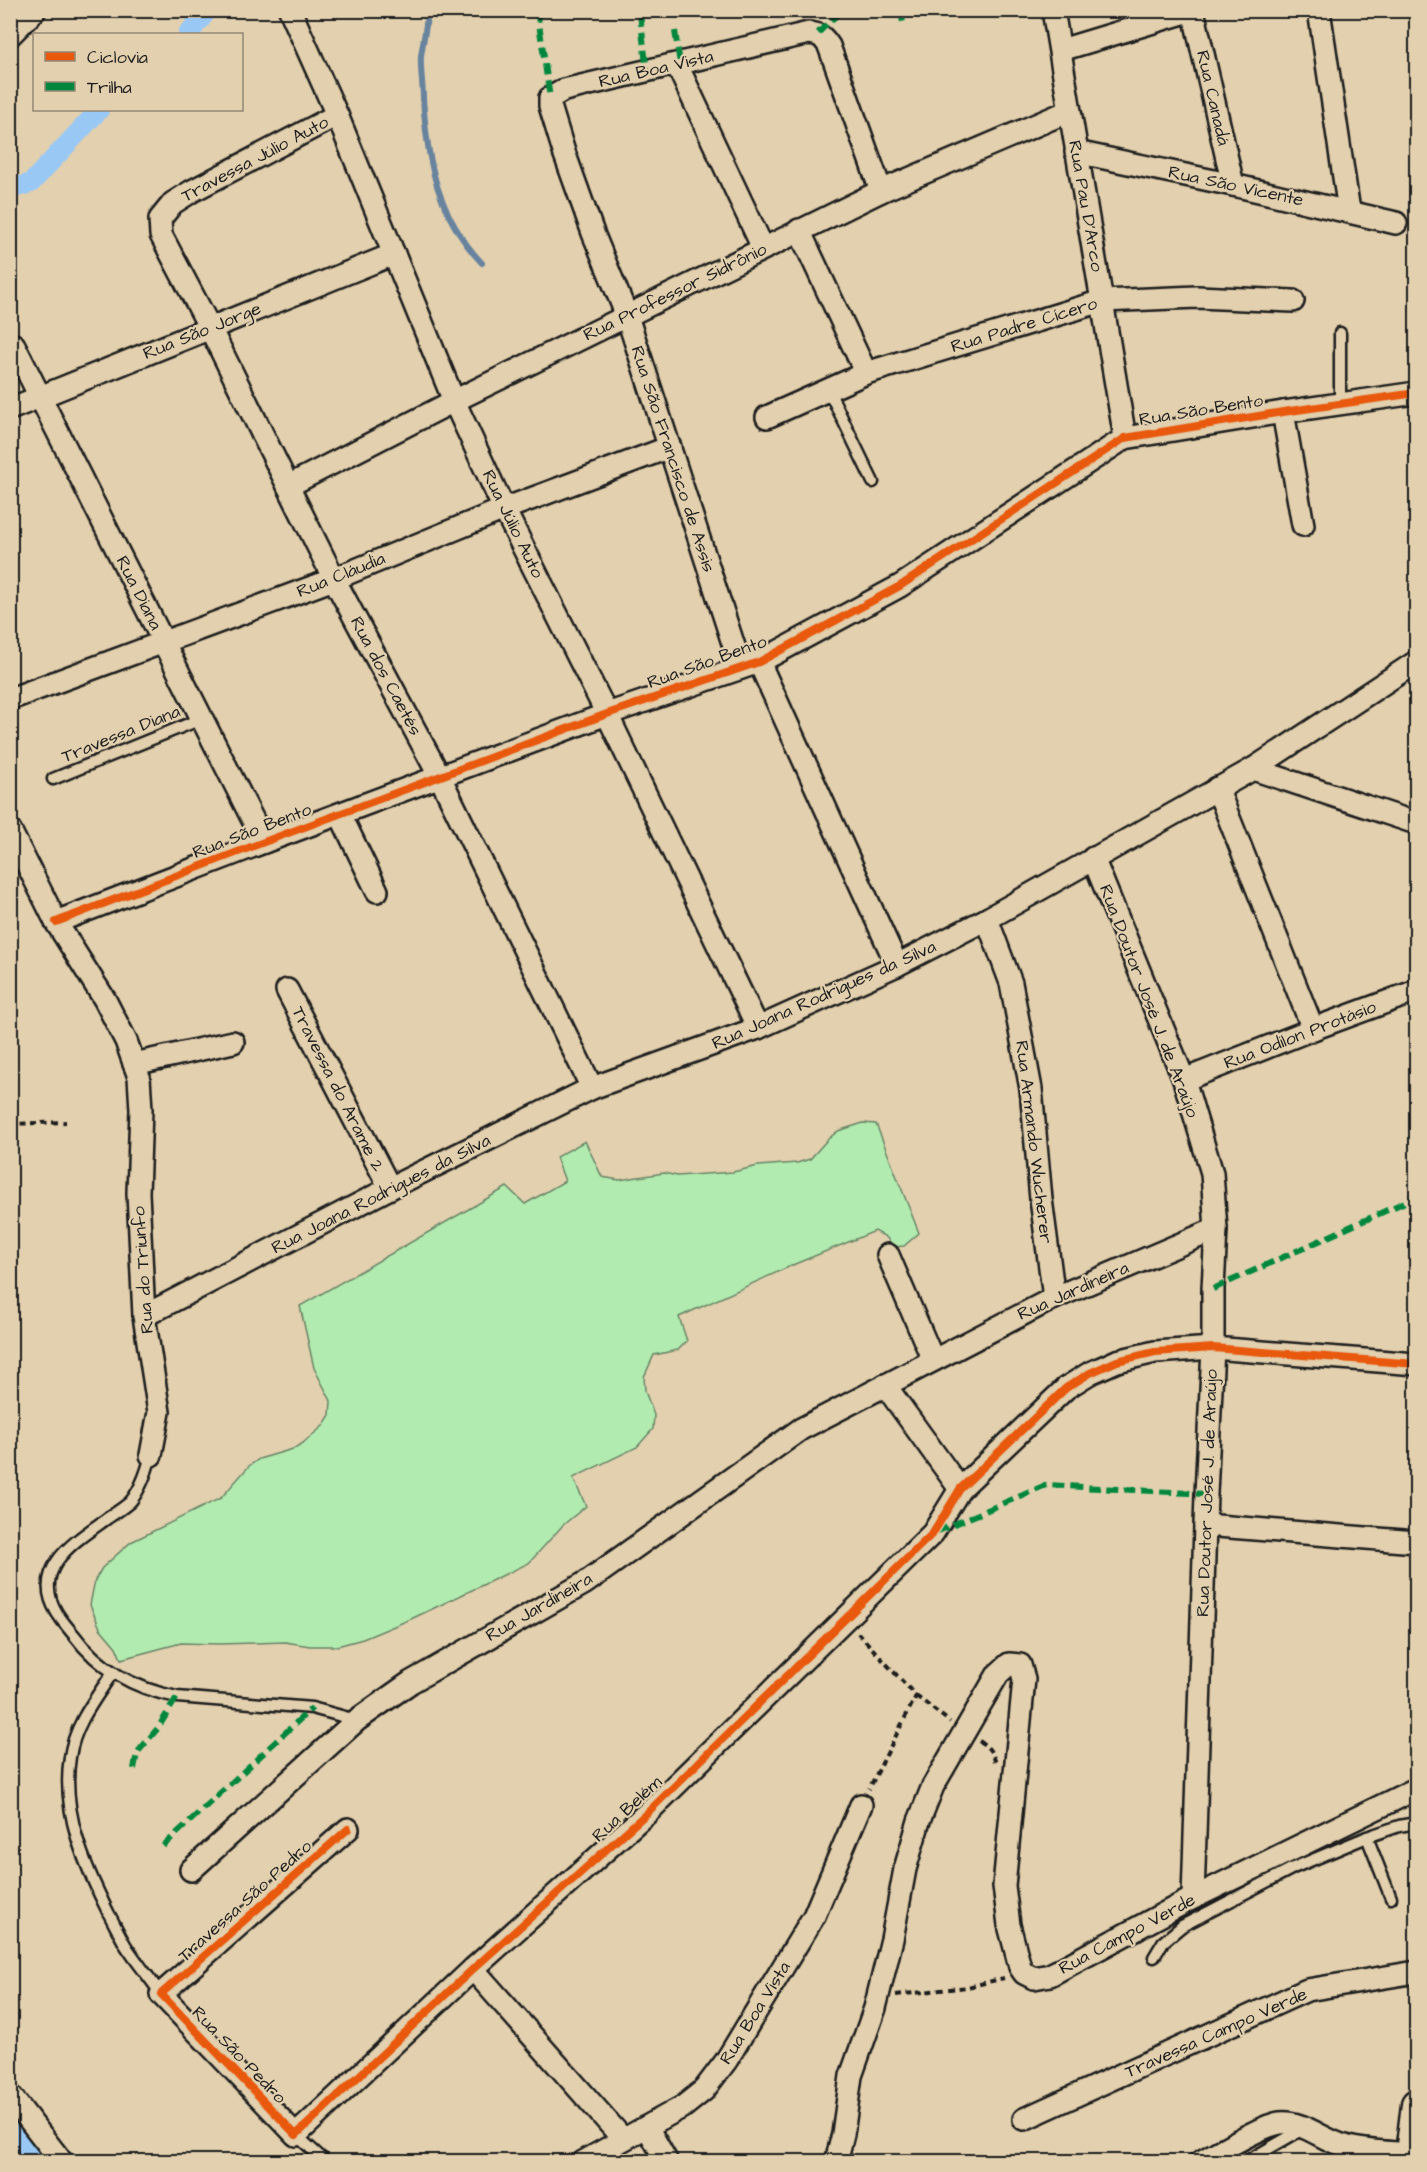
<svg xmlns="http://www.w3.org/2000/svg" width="1427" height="2172" font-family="'Architects Daughter',sans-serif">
<rect width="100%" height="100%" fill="#e2d0ae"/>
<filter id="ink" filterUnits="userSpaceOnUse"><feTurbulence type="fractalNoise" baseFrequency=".0167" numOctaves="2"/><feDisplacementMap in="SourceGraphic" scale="12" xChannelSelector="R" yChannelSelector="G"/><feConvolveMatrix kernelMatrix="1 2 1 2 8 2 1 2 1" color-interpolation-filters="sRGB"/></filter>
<g filter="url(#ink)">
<polygon fill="#b2ebaf" stroke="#678466" stroke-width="1.5" points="863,1123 876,1124 919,1233 904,1246 894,1247 886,1237 875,1231 795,1264 679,1317 687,1341 678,1350 654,1355 644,1377 645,1391 654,1415 653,1429 637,1447 573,1478 586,1506 563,1525 529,1563 411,1619 363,1639 337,1646 310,1646 285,1642 219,1644 181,1643 121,1659 116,1647 100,1628 90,1605 95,1580 102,1568 131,1542 221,1498 249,1466 259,1459 293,1449 303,1443 323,1426 330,1415 331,1401 314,1368 300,1306 507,1187 525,1204 565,1181 556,1157 585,1141 602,1177 619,1180 664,1173 677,1176 733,1172 758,1166 797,1163 810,1159 827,1140 838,1131"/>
<polygon fill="#9ac8f5" stroke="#68839e" stroke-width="1.5" points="10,2106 58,2161 25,2161 11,2144"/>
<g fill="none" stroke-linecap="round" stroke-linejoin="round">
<path stroke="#68839e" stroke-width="6" d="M427 10C427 27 423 40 421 56 420 69 423 84 423 98 427 161 437 215 482 263"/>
<g stroke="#9ac8f5" stroke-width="20">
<polyline points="188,34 204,15 206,10"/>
<polyline points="10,189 31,183 99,110"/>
</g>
<defs>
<g id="lane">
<polyline points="828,389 873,482"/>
<polyline points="1340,403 1340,333"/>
<polyline points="53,779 201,719"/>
<path d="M151 1455C147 1471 142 1487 131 1501 124 1508 113 1514 105 1520 74 1542 30 1569 57 1613 62 1621 68 1628 74 1635 99 1669 136 1689 177 1697L312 1708 356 1720"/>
<path d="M113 1672C96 1698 74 1725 70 1757 61 1812 85 1866 109 1914 115 1925 120 1936 126 1946 137 1963 150 1978 161 1994"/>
<polyline points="1367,1837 1391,1898"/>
<polyline points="1154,1957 1163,1942 1182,1926 1293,1868 1367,1837 1399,1826 1416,1823"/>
<polyline points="296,2135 326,2162"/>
<polyline points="1245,2162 1303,2129"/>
</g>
<g id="street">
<polyline points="290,10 337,115 454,401 504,509 607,714 758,1028"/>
<polyline points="1053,10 1125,438"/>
<polyline points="1193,10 1233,185"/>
<polyline points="1319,10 1349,211"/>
<polyline points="10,35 35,10"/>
<polyline points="1061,50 1193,10"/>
<polyline points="677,65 763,248"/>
<polyline points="337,115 192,191 173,203 160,219 161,235 210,328 334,579 440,777 592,1088"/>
<polyline points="1076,152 1233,185 1396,223"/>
<polyline points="799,230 866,373"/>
<polyline points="14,345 264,842"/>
<polyline points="10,409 394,254"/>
<polyline points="1283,412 1303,525"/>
<polyline points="767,417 866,373 1102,301 1197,297 1293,301"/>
<polyline points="288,486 454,401 881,191 1069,111"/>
<polyline points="759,662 897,965"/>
<path d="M741 668 627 316 593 233 564 152 550 106V98L564 90 809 33C820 34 823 37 829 46L881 191"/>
<polyline points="10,699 334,579 504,509 670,447"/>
<polyline points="1253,769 1416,823"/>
<polyline points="1217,788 1313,1029"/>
<polyline points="340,814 377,891"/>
<polyline points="10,830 56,922 105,1000 126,1041 139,1077 141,1110 138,1193 144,1316 159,1412 151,1455"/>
<polyline points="1093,858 1184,1080 1212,1173 1216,1229 1213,1289 1213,1348 1206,1494 1193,1898"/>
<polyline points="987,919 1011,983 1031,1089 1041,1199 1054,1298"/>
<polyline points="56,922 264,842 607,714 759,662 900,586 1125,438 1283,412 1416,393"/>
<polyline points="287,990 390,1188"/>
<polyline points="134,1064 233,1042"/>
<polyline points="1184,1080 1313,1029 1416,991"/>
<polyline points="888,1255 933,1360"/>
<polyline points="144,1316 390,1188 592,1088 758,1028 897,965 987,919 1253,769 1416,662"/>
<polyline points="885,1385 960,1489"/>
<polyline points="1205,1525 1416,1542"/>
<polyline points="348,1829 161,1994 296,2135 473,1969 647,1813 933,1533 960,1489 1066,1388 1090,1373 1117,1361 1155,1352 1213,1348 1416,1364"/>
<polyline points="191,1870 357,1720 411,1682 585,1583 801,1429 1054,1298 1216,1229"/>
<polyline points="473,1969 623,2139"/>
<polyline points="10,2095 62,2162"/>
<polyline points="1024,2119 1307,1990 1416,1972"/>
<polyline points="647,2127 667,2162"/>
<polyline points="583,2162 684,2106 704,2090 726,2061 814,1916 861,1805"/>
<polyline points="836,2162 843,2134 851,2076 875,2008 892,1939 905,1869 919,1821 933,1786 998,1674 1009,1664 1020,1665 1024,1679 1004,1886 1009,1925 1020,1967 1024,1973 1034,1978 1050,1975 1193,1898 1416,1789"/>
<path d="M1200 2162C1219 2152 1262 2125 1280 2123 1304 2121 1322 2140 1345 2146 1365 2152 1389 2152 1410 2154"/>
</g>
<polyline id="secondary" points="1409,2162 1416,2104"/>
</defs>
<use href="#lane" stroke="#1c1c1c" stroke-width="15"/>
<use href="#street" stroke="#1c1c1c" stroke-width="26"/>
<use href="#secondary" stroke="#1c1c1c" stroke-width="33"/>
<g stroke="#1c1c1c" stroke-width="4" stroke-dasharray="6 4.5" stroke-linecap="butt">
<polyline points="10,1124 66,1122"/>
<polyline points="858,1633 916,1696 869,1789"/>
<polyline points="916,1696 950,1722"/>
<path d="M979 1741C989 1747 992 1752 996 1763"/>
<polyline points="896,1995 968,1987 1004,1978"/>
</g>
<use href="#lane" stroke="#e2d0ae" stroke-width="10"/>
<use href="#street" stroke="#e2d0ae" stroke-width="21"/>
<use href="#secondary" stroke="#e2d0ae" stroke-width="28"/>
<g stroke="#00873e" stroke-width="6" stroke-dasharray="12 6" stroke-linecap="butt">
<polyline points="537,10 550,98"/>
<polyline points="900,10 904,26"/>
<polyline points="640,14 647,72"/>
<polyline points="675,31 680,64"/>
<polyline points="818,33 842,10"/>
<polyline points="1213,1289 1416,1197"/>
<polyline points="936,1532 1046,1485 1206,1494"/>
<polyline points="134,1769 137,1753 158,1728 177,1697"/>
<polyline points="163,1846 312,1708"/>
</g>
<defs>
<g id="cycleway">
<polyline points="56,922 264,842 607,714 759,662 900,586 1125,438 1283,412 1416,393"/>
<polyline points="348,1829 161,1994 296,2135 473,1969 647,1813 933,1533 960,1489 1066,1388 1090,1373 1117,1361 1155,1352 1213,1348 1416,1364"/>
</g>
</defs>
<use href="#cycleway" stroke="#e2d0ae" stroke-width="11"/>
<use href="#cycleway" stroke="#e8590c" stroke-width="8"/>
</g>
</g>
<g text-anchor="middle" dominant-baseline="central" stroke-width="4.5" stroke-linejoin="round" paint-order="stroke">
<g font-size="18" fill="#1c1c1c" stroke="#e2d0ae">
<text transform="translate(656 69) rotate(-13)">Rua Boa Vista</text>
<text transform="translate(1213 98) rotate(77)">Rua Canadá</text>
<text transform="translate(255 159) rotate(-28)">Travessa Júlio Auto</text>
<text transform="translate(1236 186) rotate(12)">Rua São Vicente</text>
<text transform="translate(1086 206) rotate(80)">Rua Pau D'Arco</text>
<text transform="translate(675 292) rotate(-26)">Rua Professor Sidrônio</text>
<text transform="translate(1024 325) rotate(-17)">Rua Padre Cícero</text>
<text transform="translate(202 331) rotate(-22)">Rua São Jorge</text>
<text transform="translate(1201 410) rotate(-9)">Rua São Bento</text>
<text transform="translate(673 459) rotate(72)">Rua São Francisco de Assis</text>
<text transform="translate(513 524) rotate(64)">Rua Júlio Auto</text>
<text transform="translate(341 575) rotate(-22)">Rua Cláudia</text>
<text transform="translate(139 593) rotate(63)">Rua Diana</text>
<text transform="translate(707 662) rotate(-20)">Rua São Bento</text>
<text transform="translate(386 676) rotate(62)">Rua dos Caetés</text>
<text transform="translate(121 734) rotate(-22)">Travessa Diana</text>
<text transform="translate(252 831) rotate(-21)">Rua São Bento</text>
<text transform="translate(824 995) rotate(-24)">Rua Joana Rodrigues da Silva</text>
<text transform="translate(1149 1001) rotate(69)">Rua Doutor José J. de Araújo</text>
<text transform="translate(1300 1035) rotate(-21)">Rua Odilon Protásio</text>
<text transform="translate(338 1089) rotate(63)">Travessa do Arame 2</text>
<text transform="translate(1034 1142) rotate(83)">Rua Armando Wucherer</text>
<text transform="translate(381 1194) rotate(-27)">Rua Joana Rodrigues da Silva</text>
<text transform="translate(143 1270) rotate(-94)">Rua do Triunfo</text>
<text transform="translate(1073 1291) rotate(-24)">Rua Jardineira</text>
<text transform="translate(1207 1493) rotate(-88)">Rua Doutor José J. de Araújo</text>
<text transform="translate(539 1607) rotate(-30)">Rua Jardineira</text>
<text transform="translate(627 1809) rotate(-43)">Rua Belém</text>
<text transform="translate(245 1901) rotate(-42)">Travessa São Pedro</text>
<text transform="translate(1127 1934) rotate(-28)">Rua Campo Verde</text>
<text transform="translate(755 2013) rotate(-58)">Rua Boa Vista</text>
<text transform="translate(1216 2033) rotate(-24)">Travessa Campo Verde</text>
<text transform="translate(239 2055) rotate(46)">Rua São Pedro</text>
</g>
</g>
<rect width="1427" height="2172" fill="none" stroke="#e2d0ae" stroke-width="36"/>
<rect x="18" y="18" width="1391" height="2136" fill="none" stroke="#1c1c1c" stroke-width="2" filter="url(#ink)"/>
<rect x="33" y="33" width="210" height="78" fill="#e2d0ae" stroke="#938874" stroke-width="1.5"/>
<rect x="45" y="52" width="30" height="9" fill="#e8590c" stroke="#938874" stroke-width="1.5"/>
<text x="87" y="63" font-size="18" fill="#1c1c1c">Ciclovia</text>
<rect x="45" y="82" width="30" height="9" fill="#00873e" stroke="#938874" stroke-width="1.5"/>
<text x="87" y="93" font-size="18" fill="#1c1c1c">Trilha</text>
</svg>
